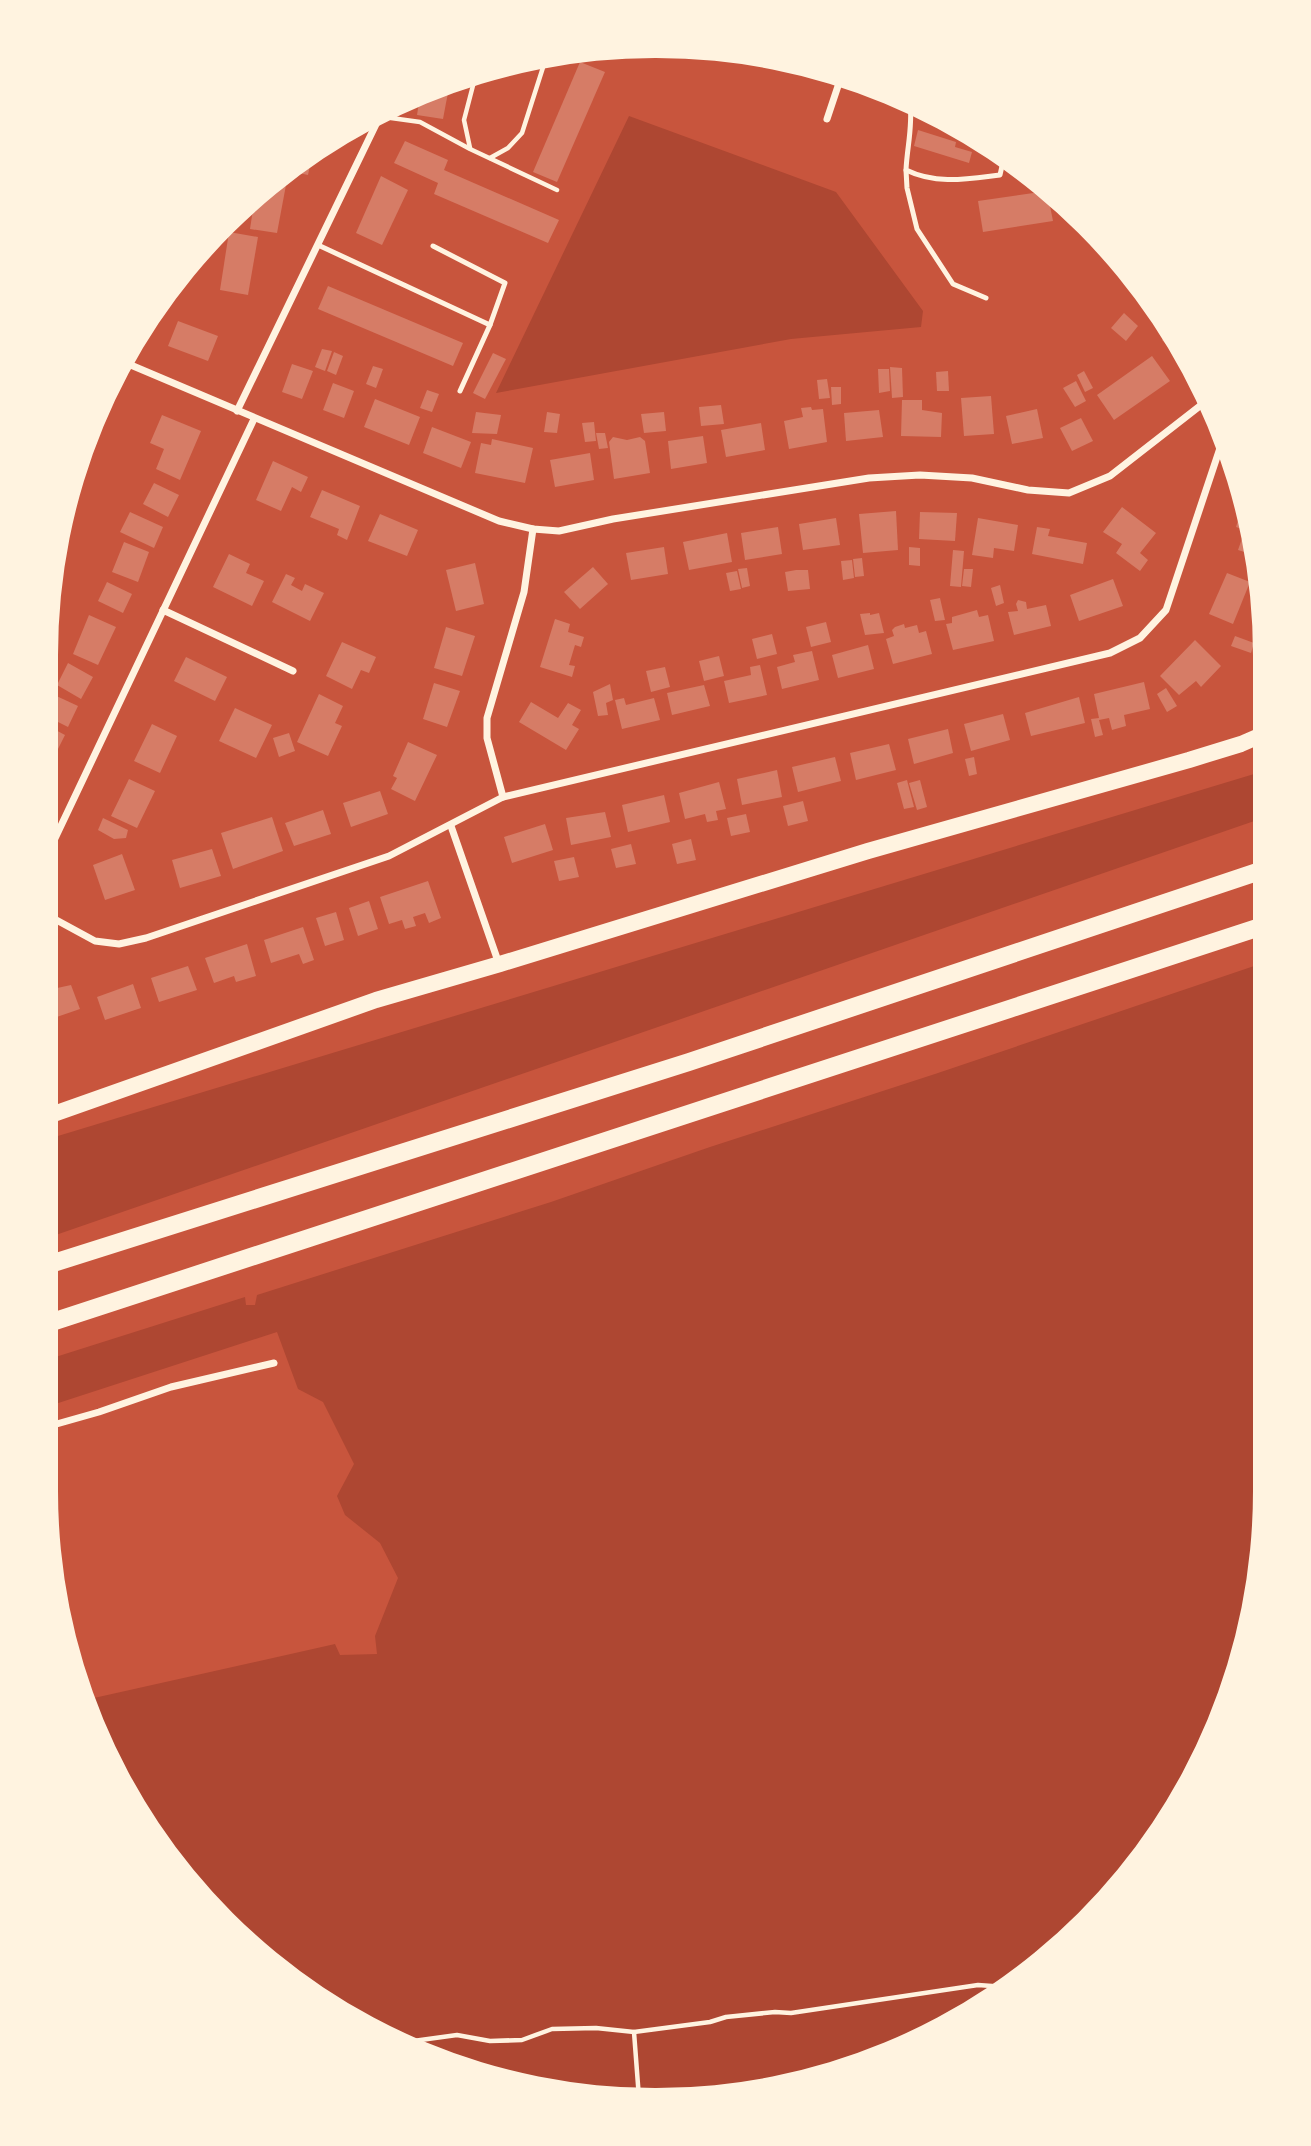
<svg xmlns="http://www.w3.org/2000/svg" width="1311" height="2146" font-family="Commissioner,sans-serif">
<rect width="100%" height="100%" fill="#c8553d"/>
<g fill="#ae4732">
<polygon points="629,116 836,192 923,311 921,327 791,339 496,393"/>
<polygon points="1264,771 1263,818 47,1238 48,1139"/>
<polygon points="1263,963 1260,1570 1219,1724 1140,1862 995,1997 851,2068 655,2100 460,2068 316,1997 171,1862 85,1700 335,1644 340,1655 377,1654 375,1636 398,1578 380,1543 345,1515 337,1496 354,1464 323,1402 298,1389 277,1332 46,1407 46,1360 245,1297 246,1305 255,1305 257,1295 551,1202 710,1147 935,1074"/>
</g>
<g fill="#d67c66">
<polygon points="580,62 605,72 557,182 533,172"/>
<polygon points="450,82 443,119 417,115 420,96"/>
<polygon points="918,130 956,142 955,147 972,152 969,163 914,146"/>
<polygon points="405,141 448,160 444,170 559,220 548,243 434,194 438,183 394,163"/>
<polygon points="312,155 308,175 289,171 301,163"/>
<polygon points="381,176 408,190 382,245 356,233"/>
<polygon points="273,183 286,185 277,233 250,229 255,196"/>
<polygon points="1047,191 1053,221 983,232 978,201"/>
<polygon points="229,232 258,237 248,295 220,290"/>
<polygon points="328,286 463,343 453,366 318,309"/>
<polygon points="1124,313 1138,326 1126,341 1111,328"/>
<polygon points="178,321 218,336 208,361 168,346"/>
<polygon points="1170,332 1184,351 1188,361 1186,364 1162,340"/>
<polygon points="322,349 332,351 325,371 315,367"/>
<polygon points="334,352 343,356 336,375 327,371"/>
<polygon points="493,353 506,359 485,399 473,393"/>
<polygon points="1152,356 1170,381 1114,420 1097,395"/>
<polygon points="292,364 313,371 302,399 282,392"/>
<polygon points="373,366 383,369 376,388 366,384"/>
<polygon points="890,367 902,368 903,397 892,398"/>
<polygon points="878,369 889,369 890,391 879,393"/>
<polygon points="948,371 949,391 937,391 936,372"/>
<polygon points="1084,371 1093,388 1085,392 1077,375"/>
<polygon points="827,379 830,398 819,399 817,380"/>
<polygon points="1076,381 1086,401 1075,407 1063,388"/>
<polygon points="333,383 354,391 344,418 323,410"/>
<polygon points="831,387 841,387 841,404 832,405"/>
<polygon points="427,390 439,394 432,412 420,408"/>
<polygon points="991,396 994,434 964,436 961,398"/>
<polygon points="375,399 420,417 409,445 364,427"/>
<polygon points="902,400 922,400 922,410 942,413 941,437 901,436"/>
<polygon points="721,405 724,424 701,426 699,407"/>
<polygon points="811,407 812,410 823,409 827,442 789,449 784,421 803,417 801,408"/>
<polygon points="1037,409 1043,438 1012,444 1006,416"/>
<polygon points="879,410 883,437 846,441 844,413"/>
<polygon points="476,412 501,415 497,434 472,433"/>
<polygon points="547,412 560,414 557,433 544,432"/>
<polygon points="664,412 666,431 644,433 641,414"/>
<polygon points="162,415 201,431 180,480 156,469 164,449 150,443"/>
<polygon points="1081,418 1093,441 1072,451 1060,428"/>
<polygon points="594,422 596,441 585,442 582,423"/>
<polygon points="761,423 765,450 726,457 721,430"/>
<polygon points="432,427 471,442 461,468 423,453"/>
<polygon points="596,433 605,433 608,448 599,449"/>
<polygon points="703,436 707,463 671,469 668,441"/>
<polygon points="613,437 627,440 640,437 645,441 650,473 614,479 609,442"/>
<polygon points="492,439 533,448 525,483 475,473 481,443 491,445"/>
<polygon points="590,453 594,480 555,487 550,460"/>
<polygon points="273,461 308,477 301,492 292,487 281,511 256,500"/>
<polygon points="154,483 179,495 168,517 143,504"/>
<polygon points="322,490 360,506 347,540 337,535 339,529 310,517"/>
<polygon points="1243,504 1246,505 1254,555 1238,550 1245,530 1236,527"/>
<polygon points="1122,507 1156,533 1140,553 1148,560 1140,571 1116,553 1122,544 1103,532"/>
<polygon points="896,511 898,550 863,553 859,514"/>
<polygon points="130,512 163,527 154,548 120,532"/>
<polygon points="920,512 957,513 955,541 919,539"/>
<polygon points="380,514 418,530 407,556 368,541"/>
<polygon points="836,518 840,545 803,550 799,524"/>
<polygon points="978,518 1018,525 1014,551 994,548 993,558 972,555"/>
<polygon points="778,527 782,554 745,560 741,533"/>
<polygon points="1037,527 1050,529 1048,536 1087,543 1083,564 1032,554"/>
<polygon points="727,533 732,562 689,570 683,542"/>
<polygon points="124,542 149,552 138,582 112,572"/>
<polygon points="664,547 668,574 631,580 626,553"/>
<polygon points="909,547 920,548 920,566 909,565"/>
<polygon points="953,550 964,551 961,587 950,586"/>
<polygon points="229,554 250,564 246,573 264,581 252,606 213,587"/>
<polygon points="862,558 864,576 855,577 853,559"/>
<polygon points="852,560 854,578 843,580 841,561"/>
<polygon points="475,563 484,604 456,611 446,570"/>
<polygon points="593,567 608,584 580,609 564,592"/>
<polygon points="747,568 750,586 742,588 738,569"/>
<polygon points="964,569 973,569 971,587 962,586"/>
<polygon points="796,570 808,570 810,589 788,591 785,572"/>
<polygon points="737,571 741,589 730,591 726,573"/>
<polygon points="1227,573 1250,582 1233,624 1209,614"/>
<polygon points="286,574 295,578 291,585 302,591 305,584 324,593 310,621 272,602"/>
<polygon points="1113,579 1123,606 1079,621 1070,595"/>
<polygon points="107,582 132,594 123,613 98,601"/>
<polygon points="1000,585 1004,603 996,606 991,588"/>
<polygon points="940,598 945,620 935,621 930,600"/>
<polygon points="1018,600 1026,602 1027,609 1046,605 1051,626 1014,635 1008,612 1018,611 1016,604"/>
<polygon points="977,610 979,617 988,615 994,641 953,650 946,624 952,623 952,617"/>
<polygon points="870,613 870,615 879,613 884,633 865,635 860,614"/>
<polygon points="89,615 116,627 98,665 73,654"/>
<polygon points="555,619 570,624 568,632 584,637 581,647 575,645 569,665 575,666 572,677 540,667"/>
<polygon points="826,622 831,642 811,647 806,627"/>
<polygon points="904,624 905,628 917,625 919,633 926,631 932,654 893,664 886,639 894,636 892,630 895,627"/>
<polygon points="446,627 475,636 462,676 434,668"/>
<polygon points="772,634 777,654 757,659 752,639"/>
<polygon points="1235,636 1254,643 1251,653 1231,646"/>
<polygon points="1195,640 1221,666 1201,687 1196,681 1179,695 1160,676"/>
<polygon points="342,642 376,657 369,673 361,670 352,689 326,676"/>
<polygon points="868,645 874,669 838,678 832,655"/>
<polygon points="812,651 819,680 782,689 777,667 795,662 793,655"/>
<polygon points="719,656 724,676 704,681 699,661"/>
<polygon points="186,657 227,677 215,701 174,681"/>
<polygon points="68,663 93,677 81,699 57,685"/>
<polygon points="760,665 767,695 729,703 724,681 751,675 750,667"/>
<polygon points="665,667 670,687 651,692 646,671"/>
<polygon points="1144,682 1150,709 1124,715 1126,726 1112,730 1109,718 1099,720 1103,735 1095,737 1091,719 1099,718 1094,694"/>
<polygon points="434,683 460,691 447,727 423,719"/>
<polygon points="610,684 613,700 606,703 608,715 598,716 593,692"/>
<polygon points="704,685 710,706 672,715 667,693"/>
<polygon points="1166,688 1177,706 1167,712 1157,694"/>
<polygon points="50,693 78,706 68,727 50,718"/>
<polygon points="319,694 343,706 335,723 342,726 328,756 297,742"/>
<polygon points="1079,697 1085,723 1031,736 1025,713"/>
<polygon points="624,698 626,705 654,698 660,720 622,729 615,700"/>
<polygon points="531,702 558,718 568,703 581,710 572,725 579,729 566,750 519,722"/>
<polygon points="235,708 272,725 256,758 219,741"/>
<polygon points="1003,714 1010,740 971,751 964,724"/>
<polygon points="152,724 177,736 160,773 134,761"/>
<polygon points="50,727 65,735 52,761 50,760"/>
<polygon points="948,729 953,753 914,764 908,739"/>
<polygon points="289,733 295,751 279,757 273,738"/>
<polygon points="408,742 437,755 415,801 391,789 397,778 393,776"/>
<polygon points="889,744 896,770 856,780 850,753"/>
<polygon points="835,757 841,781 798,792 792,767"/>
<polygon points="974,757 977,774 969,776 965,759"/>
<polygon points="777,770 782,797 742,805 737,779"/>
<polygon points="129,779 155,791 137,828 111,816"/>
<polygon points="907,780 914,807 904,809 897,783"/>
<polygon points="920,780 927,807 917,810 909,783"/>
<polygon points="719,782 726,809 716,811 718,820 707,822 705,814 685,819 679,793"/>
<polygon points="380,791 388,814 351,827 343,803"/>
<polygon points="664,795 670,822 628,832 622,805"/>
<polygon points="803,801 808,821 788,826 783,806"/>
<polygon points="323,810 331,834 294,846 285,823"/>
<polygon points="605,812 611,837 571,845 566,818"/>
<polygon points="746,814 750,832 731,836 727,818"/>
<polygon points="272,817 283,851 233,869 221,833"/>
<polygon points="103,818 128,830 126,838 114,839 98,830"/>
<polygon points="545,824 553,850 512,863 504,837"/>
<polygon points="691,839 696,860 677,864 672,844"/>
<polygon points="631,844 636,864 616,868 611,849"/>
<polygon points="212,849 221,876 180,888 172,860"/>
<polygon points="122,854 135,890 105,900 93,865"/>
<polygon points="574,857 579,877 559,881 554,861"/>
<polygon points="428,881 441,918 429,923 425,913 413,917 416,926 405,929 402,920 389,924 380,897"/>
<polygon points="369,901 378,929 358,936 349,908"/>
<polygon points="336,912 344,940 325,946 316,918"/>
<polygon points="303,927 314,960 303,964 299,954 271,963 264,940"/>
<polygon points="247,944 256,976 236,982 234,976 214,983 205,958"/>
<polygon points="188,966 197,990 159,1002 151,978"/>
<polygon points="133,984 141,1008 105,1020 97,997"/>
<polygon points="71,985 80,1009 48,1020 48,990"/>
</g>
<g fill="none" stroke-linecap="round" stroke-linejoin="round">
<g stroke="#fff3e0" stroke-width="4.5">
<polyline points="391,118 420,122 470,149 557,190"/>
<polyline points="470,148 464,120 476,74"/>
<polyline points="490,158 508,148 522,133 546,58"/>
<polyline points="634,2032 639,2098"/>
<polyline points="406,2042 457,2035 490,2041 522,2040 552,2029 596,2028 634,2032 710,2022 726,2017 775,2012 791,2013 978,1985 1006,1987"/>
</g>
<g stroke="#fff3e0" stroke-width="5">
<path d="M910 103C913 126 907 147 906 170 937 185 967 179 1000 175L1004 157"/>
<polyline points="906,170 907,188 917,229 953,284 986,298"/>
<polyline points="318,245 490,325 505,283 433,246"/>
<polyline points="460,391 490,325"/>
</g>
<g stroke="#fff3e0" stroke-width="7">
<polyline points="827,119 841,77"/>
<polyline points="126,363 499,521 533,529 559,531 613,519 869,478 920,475 972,478 1028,490 1069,493 1110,476 1205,402"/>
<polyline points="237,411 381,114"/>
<polyline points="163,610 293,671"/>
<polyline points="503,797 487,738 487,718 524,592 533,529"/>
<polyline points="451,826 499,964"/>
<polyline points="49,851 254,419"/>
<polyline points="49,916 95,941 119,944 146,938 389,856 503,797 1110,653 1140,638 1166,610 1222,442"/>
<polyline points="46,1427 99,1412 171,1387 274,1363"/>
</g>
<polyline stroke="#fff3e0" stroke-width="16" points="48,1116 376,1000 500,964 868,851 1189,760 1241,744 1264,734"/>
<g stroke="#fff3e0" stroke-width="18">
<polyline points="47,1265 689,1062 1263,870"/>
<path d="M46 1324C452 1191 858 1060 1263 926"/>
</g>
</g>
<path d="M0 0H1311V2146H0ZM655 58H656A597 597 0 0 1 1253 655V1491A597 597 0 0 1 656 2088H655A597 597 0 0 1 58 1491V655A597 597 0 0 1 655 58Z" fill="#fff3e0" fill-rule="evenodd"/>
</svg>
